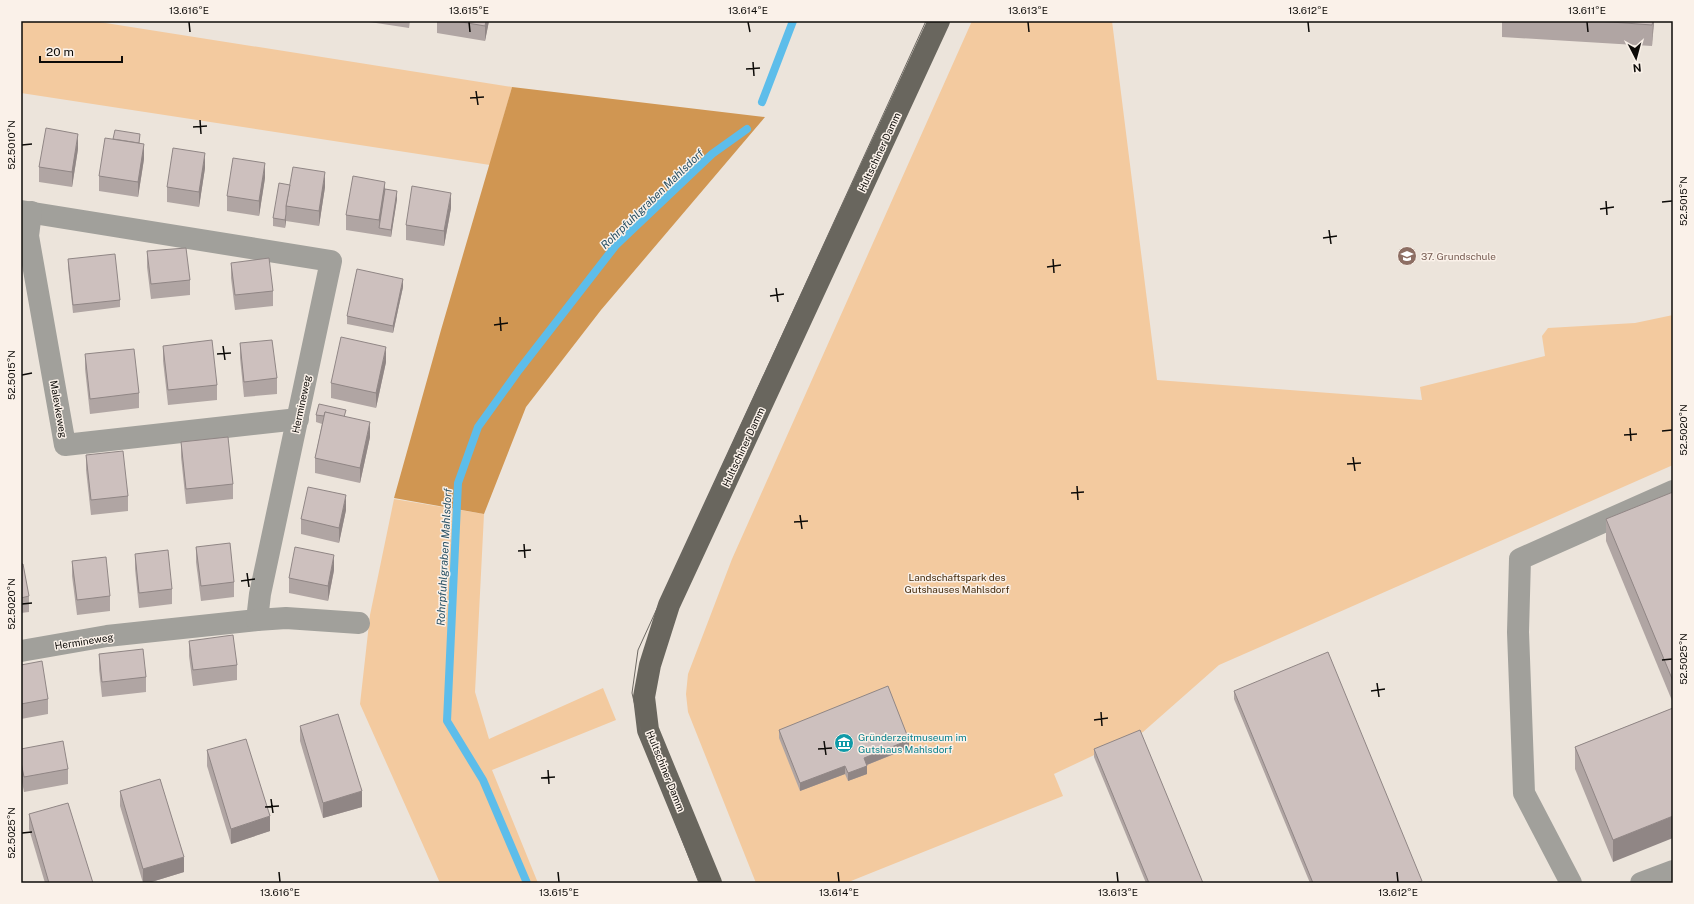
<svg xmlns="http://www.w3.org/2000/svg" width="1694" height="904" font-family="'Public Sans',sans-serif">
<rect width="100%" height="100%" fill="#ece4db"/>
<g fill="#f3ca9f">
<polygon points="21,21 93,21 512,87 490,165 21,93"/>
<polygon points="972,21 1112,21 1157,380 1422,400 1420,387 1545,356 1542,336 1548,328 1635,323 1673,315 1673,465 1219,665 1143,732 1054,774 1063,796 846,883 756,883 688,712 686,694 688,674 732,559"/>
<polygon points="394,499 484,514 475,692 489,739 603,688 616,720 492,770 538,883 440,883 360,704 370,615"/>
</g>
<polygon fill="#d09652" points="512,87 765,117 601,310 526,407 484,514 394,498 441,330"/>
<g fill="none" stroke-linecap="round" stroke-linejoin="round">
<g stroke="#5dbdea" stroke-width="8">
<polyline points="762,102 793,21"/>
<polyline points="527,883 483,780 447,721 458,483 478,427 519,370 616,245 712,154 747,129"/>
</g>
<g stroke="#a1a09b" stroke-width="22">
<polyline points="21,211 331,261 260,594 257,620 107,636 21,651"/>
<polyline points="31,212 28,236 65,445 298,419"/>
<polyline points="257,620 286,618 359,623"/>
<polyline points="1571,883 1524,793 1518,632 1520,559 1673,491"/>
<polyline points="1641,883 1673,871"/>
</g>
<polyline stroke="#69665e" stroke-width="22" points="711,883 648,730 644,697 650,665 669,605 939,21"/>
<polyline stroke="#6c6862" stroke-width="1" points="699,883 643,740 632,693 638,650 926,21"/>
</g>
<g fill="#b0a5a3">
<polygon points="363,21 410,21 409,28"/>
<polygon points="437,21 489,21 485,41 437,33"/>
<polygon points="1502,21 1654,21 1652,46 1502,37"/>
<polygon points="140,143 144,159 138,197 99,191 99,176"/>
<polygon points="78,149 72,187 39,182 39,167"/>
<polygon points="205,168 199,207 167,202 167,187"/>
<polygon points="265,178 259,216 227,211 227,196"/>
<polygon points="290,185 325,187 319,226 286,221 285,228 273,226 273,218"/>
<polygon points="385,189 397,199 391,237 346,230 346,215"/>
<polygon points="451,208 444,246 406,240 406,225"/>
<polygon points="147,251 190,280 190,295 151,299 147,267"/>
<polygon points="68,259 120,300 120,307 73,313 68,267"/>
<polygon points="231,263 273,291 273,306 235,310 231,278"/>
<polygon points="403,287 393,333 347,324 347,316"/>
<polygon points="240,343 277,378 277,394 244,397 240,358"/>
<polygon points="163,346 217,385 217,400 168,405 163,361"/>
<polygon points="85,354 139,393 139,408 90,414 85,369"/>
<polygon points="386,362 376,408 331,398 331,383"/>
<polygon points="316,415 346,417 370,437 360,483 315,473 315,458 322,424 316,422"/>
<polygon points="181,442 233,484 233,499 186,504 181,457"/>
<polygon points="86,455 128,496 128,511 91,515 86,470"/>
<polygon points="1673,492 1673,703 1606,541 1606,519"/>
<polygon points="346,510 339,543 301,534 301,519"/>
<polygon points="21,529 22,535 22,550 21,550"/>
<polygon points="196,547 234,582 234,597 201,601 196,562"/>
<polygon points="135,554 172,589 172,604 139,608 135,569"/>
<polygon points="72,561 110,596 110,611 77,615 72,576"/>
<polygon points="21,564 29,596 29,612 21,613"/>
<polygon points="334,570 328,601 289,593 289,578"/>
<polygon points="189,641 237,665 237,680 193,686 189,656"/>
<polygon points="99,654 146,677 146,692 102,697 99,669"/>
<polygon points="21,665 48,699 48,714 21,719"/>
<polygon points="1234,691 1422,883 1310,883 1234,699"/>
<polygon points="1673,708 1613,862 1575,769 1575,747"/>
<polygon points="300,726 362,807 323,818 300,741"/>
<polygon points="779,730 909,748 867,765 867,774 848,781 845,774 800,791 779,738"/>
<polygon points="21,749 68,769 68,784 24,792 21,777"/>
<polygon points="1094,749 1203,883 1146,883 1094,757"/>
<polygon points="207,750 270,831 231,844 207,766"/>
<polygon points="120,791 184,872 148,883 143,883 120,806"/>
<polygon points="29,814 93,883 45,883 29,829"/>
</g>
<g fill="#908685">
<polygon points="486,21 489,21 485,41 485,26"/>
<polygon points="1653,21 1654,21 1652,46"/>
<polygon points="78,134 78,149 72,187 72,172"/>
<polygon points="144,144 144,159 138,197 138,182"/>
<polygon points="205,153 205,168 199,207 199,192"/>
<polygon points="265,163 265,178 259,216 259,201"/>
<polygon points="325,172 325,187 319,226 319,211"/>
<polygon points="385,182 385,197 379,228 379,220"/>
<polygon points="397,191 397,199 391,237 391,230"/>
<polygon points="451,193 451,208 444,246 444,231"/>
<polygon points="286,214 286,221 285,228 285,220"/>
<polygon points="403,279 403,287 393,333 393,326"/>
<polygon points="386,347 386,362 376,408 376,393"/>
<polygon points="370,422 370,437 360,483 360,468"/>
<polygon points="346,495 346,510 339,543 339,528"/>
<polygon points="334,555 334,570 328,601 328,586"/>
<polygon points="909,740 909,748 864,766 864,758"/>
<polygon points="845,766 845,774 800,791 800,783"/>
<polygon points="867,766 867,774 848,781 848,773"/>
<polygon points="362,791 362,807 323,818 323,803"/>
<polygon points="270,816 270,831 231,844 231,829"/>
<polygon points="1673,816 1673,838 1613,862 1613,840"/>
<polygon points="184,857 184,872 148,883 143,883 143,869"/>
</g>
<g fill="#cdc0be" stroke="#908685">
<polygon points="456,21 486,21 485,26"/>
<polygon points="1598,21 1653,21 1652,25"/>
<polygon points="46,128 78,134 72,172 39,167"/>
<polygon points="115,130 140,134 139,143 113,139"/>
<polygon points="105,138 144,144 138,182 99,176"/>
<polygon points="173,148 205,153 199,192 167,187"/>
<polygon points="233,158 265,163 259,201 227,196"/>
<polygon points="293,167 325,172 319,211 286,206"/>
<polygon points="353,176 385,182 379,220 346,215"/>
<polygon points="279,183 290,185 286,206 286,214 285,220 273,218"/>
<polygon points="412,186 451,193 444,231 406,225"/>
<polygon points="385,189 397,191 391,230 379,228"/>
<polygon points="186,248 190,280 151,284 147,251"/>
<polygon points="115,254 120,300 73,305 68,259"/>
<polygon points="269,258 273,291 235,295 231,263"/>
<polygon points="357,269 403,279 393,326 347,316"/>
<polygon points="341,337 386,347 376,393 331,383"/>
<polygon points="212,340 217,385 168,390 163,346"/>
<polygon points="272,340 277,378 244,382 240,343"/>
<polygon points="134,349 139,393 90,399 85,354"/>
<polygon points="319,404 346,410 344,417 325,412 324,416 316,415"/>
<polygon points="325,412 370,422 360,468 315,458"/>
<polygon points="228,437 233,484 186,489 181,442"/>
<polygon points="123,451 128,496 91,500 86,455"/>
<polygon points="308,487 346,495 339,528 301,519"/>
<polygon points="1673,492 1673,681 1606,519"/>
<polygon points="230,543 234,582 201,586 196,547"/>
<polygon points="295,547 334,555 328,586 289,578"/>
<polygon points="168,550 172,589 139,593 135,554"/>
<polygon points="106,557 110,596 77,600 72,561"/>
<polygon points="21,564 23,564 29,596 21,598"/>
<polygon points="233,635 237,665 193,670 189,641"/>
<polygon points="143,649 146,677 102,682 99,654"/>
<polygon points="1328,652 1422,881 1416,883 1313,883 1234,691"/>
<polygon points="42,661 48,699 21,704 21,665"/>
<polygon points="888,686 909,740 864,758 867,766 848,773 845,766 800,783 779,730"/>
<polygon points="1673,708 1673,816 1613,840 1575,747"/>
<polygon points="338,714 362,791 323,803 300,726"/>
<polygon points="1140,730 1203,883 1149,883 1094,749"/>
<polygon points="246,739 270,816 231,829 207,750"/>
<polygon points="63,741 68,769 24,777 21,762 21,749"/>
<polygon points="160,779 184,857 143,869 120,791"/>
<polygon points="68,803 93,883 49,883 29,814"/>
</g>
<path fill="none" stroke="#0d0b08" stroke-width="1.5" d="M189 22 190 32M469 22 470 32M748 22 750 32M1028 22 1029 32M1308 22 1309 32M1587 22 1588 32M753 62 754 76M746 69 760 68M476 91 478 105M470 98 484 97M200 120 201 134M193 127 207 126M22 145 32 144M1606 201 1607 215M1662 202 1672 201M1600 209 1614 207M1329 230 1331 244M1323 238 1337 236M1053 259 1054 273M1047 267 1061 265M776 288 778 302M770 296 784 294M500 317 501 331M494 325 508 323M223 346 225 360M217 354 231 353M22 375 32 373M1630 428 1631 441M1662 431 1672 430M1624 435 1637 434M1353 457 1355 471M1347 464 1361 463M1077 486 1078 500M1071 493 1084 492M800 515 802 529M794 522 808 521M524 544 525 558M518 551 531 550M247 573 249 587M241 581 255 579M22 604 32 603M1662 660 1672 659M1377 683 1379 697M1371 691 1385 689M1101 712 1102 726M1094 720 1108 718M824 741 826 755M818 749 832 748M548 770 549 784M541 778 555 777M271 799 273 813M265 807 279 806M22 833 32 832M279 872 280 882M558 872 559 882M838 872 839 882M1117 872 1118 882M1397 872 1398 882"/>
<defs>
<symbol id="school-disc" viewBox="-11 -11 22 22"><circle r="9.5" fill="#8d6e63" stroke="#faf1e9"/><path d="M0-5L7-2L0 1L-7-2ZM-4 1L0 2.5L4 1V4Q0 6-4 4Z" fill="#fff"/></symbol>
<symbol id="museum-disc" viewBox="-11 -11 22 22"><circle r="9.5" fill="#0f9aa8" stroke="#faf1e9"/><path d="M0-6L6-3V-2H-6V-3ZM-5-1h2V3h-2ZM-1-1h2V3h-2ZM3-1h2V3H3ZM-6 4H6V6H-6Z" fill="#fff"/></symbol>
</defs>
<g fill-rule="evenodd">
<use href="#school-disc" x="1396" y="245" width="22" height="22"/>
<use href="#museum-disc" x="833" y="732" width="22" height="22"/>
</g>
<g text-anchor="middle" dominant-baseline="central" stroke-width="3" stroke-linejoin="round" paint-order="stroke">
<g font-size="10" fill="#0d0b08" stroke="#faf1e9">
<text transform="translate(879 152) rotate(-65)">Hultschiner Damm</text>
<text transform="translate(301 404) rotate(-78)">Hermineweg</text>
<text transform="translate(59 409) rotate(80)">Malevkeweg</text>
<text transform="translate(743 447) rotate(-65)">Hultschiner Damm</text>
<text transform="translate(84 641) rotate(-9)">Hermineweg</text>
<text transform="translate(666 771) rotate(68)">Hultschiner Damm</text>
</g>
<g font-size="10" fill="#785e54" stroke="#faf1e9" text-anchor="start">
<text x="1421" y="256">37. Grundschule</text>
</g>
<g font-size="10" fill="#452c0e" stroke="#faf1e9">
<text x="957" y="577">Landschaftspark des<tspan x="957" dy="12">Gutshauses Mahlsdorf</tspan></text>
</g>
<g font-size="10" fill="#0d838f" stroke="#faf1e9" text-anchor="start">
<text x="858" y="737">Gründerzeitmuseum im<tspan x="858" dy="12">Gutshaus Mahlsdorf</tspan></text>
</g>
<g font-size="11" font-style="italic" fill="#275064" stroke="#faf1e9">
<text transform="translate(652 199) rotate(-44)">Rohrpfuhlgraben Mahlsdorf</text>
<text transform="translate(444 557) rotate(-87)">Rohrpfuhlgraben Mahlsdorf</text>
</g>
</g>
<rect width="1694" height="904" fill="none" stroke="#faf1e9" stroke-width="44"/>
<g transform="translate(1636 58) rotate(174)" stroke="#faf1e9" stroke-width="3" paint-order="stroke">
<path d="M0-3L7 15L0 10L-7 15Z" fill="#0d0b08"/>
<text y="-6" font-size="11" font-weight="bold" text-anchor="middle" fill="#0d0b08">N</text>
</g>
<path d="M40 56v6h82v-6" fill="none" stroke="#0d0b08" stroke-width="2"/>
<text x="46" y="56" font-size="12" fill="#0d0b08" stroke="#faf1e9" stroke-width="3" paint-order="stroke">20 m</text>
<rect x="22" y="22" width="1650" height="860" fill="none" stroke="#0d0b08" stroke-width="1.5"/>
<g font-size="10" text-anchor="middle" fill="#0d0b08">
<text x="189" y="14">13.616°E</text>
<text x="469" y="14">13.615°E</text>
<text x="748" y="14">13.614°E</text>
<text x="1028" y="14">13.613°E</text>
<text x="1308" y="14">13.612°E</text>
<text x="1587" y="14">13.611°E</text>
<text transform="translate(11 145) rotate(-90)" y="4">52.5010°N</text>
<text transform="translate(1683 201) rotate(-90)" y="4">52.5015°N</text>
<text transform="translate(11 375) rotate(-90)" y="4">52.5015°N</text>
<text transform="translate(1683 430) rotate(-90)" y="4">52.5020°N</text>
<text transform="translate(11 604) rotate(-90)" y="4">52.5020°N</text>
<text transform="translate(1683 659) rotate(-90)" y="4">52.5025°N</text>
<text transform="translate(11 833) rotate(-90)" y="4">52.5025°N</text>
<text x="280" y="896">13.616°E</text>
<text x="559" y="896">13.615°E</text>
<text x="839" y="896">13.614°E</text>
<text x="1118" y="896">13.613°E</text>
<text x="1398" y="896">13.612°E</text>
</g>
</svg>
